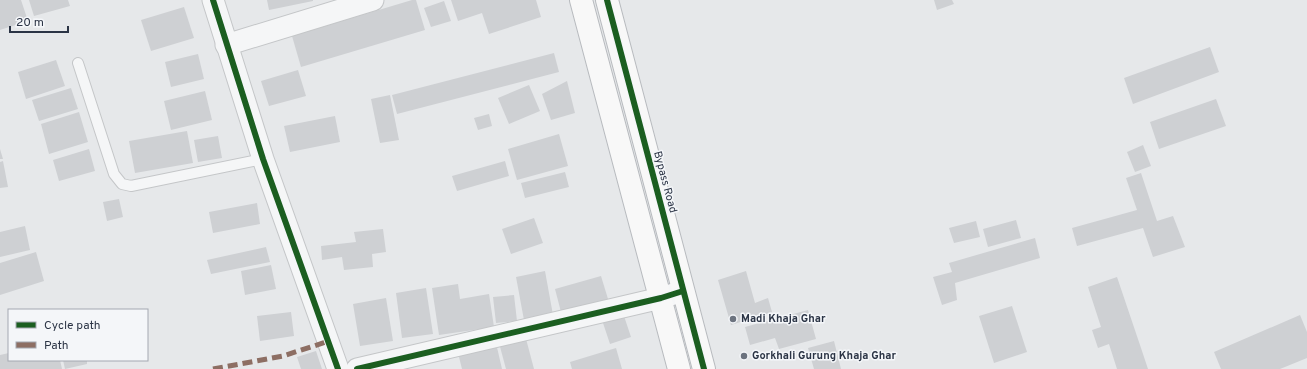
<svg xmlns="http://www.w3.org/2000/svg" width="1307" height="369" font-family="Overpass,sans-serif">
<rect width="100%" height="100%" fill="#e6e8ea"/>
<g fill="#ced0d3">
<polygon points="0,0 21,0 28,21 0,30"/>
<polygon points="29,0 68,0 70,6 34,16"/>
<polygon points="267,0 313,0 313,1 269,10"/>
<polygon points="412,0 416,0 425,30 301,67 292,36"/>
<polygon points="451,0 536,0 541,17 489,34 482,13 458,21"/>
<polygon points="934,0 952,0 954,4 937,10"/>
<polygon points="444,1 451,21 431,27 424,8"/>
<polygon points="184,7 194,38 151,51 141,20"/>
<polygon points="1210,47 1219,72 1133,104 1124,78"/>
<polygon points="554,53 559,72 397,114 392,95"/>
<polygon points="198,54 204,79 171,87 165,62"/>
<polygon points="56,60 65,86 26,99 18,72"/>
<polygon points="298,70 306,96 269,106 261,81"/>
<polygon points="567,81 575,113 551,120 542,94"/>
<polygon points="529,85 540,111 509,124 498,98"/>
<polygon points="71,88 78,109 39,121 32,100"/>
<polygon points="205,91 212,120 171,130 164,101"/>
<polygon points="390,95 399,140 380,143 371,99"/>
<polygon points="1216,99 1226,126 1159,149 1150,122"/>
<polygon points="79,112 88,142 49,154 41,124"/>
<polygon points="489,114 492,126 478,130 474,118"/>
<polygon points="335,116 340,142 290,152 284,126"/>
<polygon points="187,131 193,163 135,173 129,141"/>
<polygon points="559,134 568,166 517,180 508,149"/>
<polygon points="218,136 222,158 198,162 194,140"/>
<polygon points="1143,145 1151,166 1135,172 1127,152"/>
<polygon points="0,149 3,159 0,159"/>
<polygon points="89,149 95,171 59,181 53,160"/>
<polygon points="3,161 8,187 0,188 0,162"/>
<polygon points="505,161 509,176 457,191 452,176"/>
<polygon points="565,172 569,187 525,198 521,183"/>
<polygon points="1141,173 1157,221 1173,216 1185,247 1153,257 1143,228 1077,246 1072,228 1137,210 1126,178"/>
<polygon points="119,199 123,217 107,221 103,202"/>
<polygon points="257,203 260,224 213,233 209,212"/>
<polygon points="534,218 543,243 511,254 502,229"/>
<polygon points="1016,220 1021,238 988,247 983,229"/>
<polygon points="976,221 980,237 954,243 949,228"/>
<polygon points="25,226 30,250 0,257 0,232"/>
<polygon points="383,229 386,252 372,254 373,267 344,270 342,257 322,260 321,246 356,242 354,232"/>
<polygon points="1035,238 1040,258 955,283 957,300 942,305 933,277 952,272 949,263"/>
<polygon points="266,247 270,262 211,274 207,260"/>
<polygon points="36,252 44,281 0,295 0,263"/>
<polygon points="271,265 276,289 245,295 241,271"/>
<polygon points="545,271 553,315 524,320 516,277"/>
<polygon points="746,271 755,303 768,298 772,312 731,325 718,280"/>
<polygon points="601,276 608,299 561,312 555,289"/>
<polygon points="1117,277 1141,348 1148,369 1117,369 1109,344 1098,348 1092,330 1101,327 1088,287"/>
<polygon points="458,284 460,299 489,294 494,327 439,335 432,288"/>
<polygon points="426,288 433,334 402,338 396,293"/>
<polygon points="514,295 517,321 496,323 493,297"/>
<polygon points="386,298 393,341 360,346 353,304"/>
<polygon points="1012,306 1027,352 994,363 979,316"/>
<polygon points="808,310 816,339 779,349 775,338 750,345 745,327"/>
<polygon points="291,312 294,336 260,341 257,316"/>
<polygon points="1300,315 1307,332 1307,358 1280,369 1221,369 1214,352"/>
<polygon points="624,316 631,337 610,344 603,323"/>
<polygon points="525,335 534,369 506,369 499,343"/>
<polygon points="834,341 841,369 814,369 808,348"/>
<polygon points="496,343 502,369 462,369 458,353"/>
<polygon points="616,348 622,369 572,369 570,362"/>
<polygon points="316,351 322,369 301,369 297,357"/>
<polygon points="9,353 9,360 60,360 62,369 0,369 0,355"/>
<polygon points="63,360 87,360 87,364 65,369"/>
</g>
<g fill="none" stroke-linecap="round" stroke-linejoin="round">
<defs>
<polyline id="service" points="78,63 114,174 122,184 131,186 263,159"/>
<g id="minor">
<polyline points="213,0 263,159 338,369"/>
<polyline points="226,45 373,0"/>
<polyline points="357,369 661,298 683,291"/>
</g>
<g id="trunk">
<polyline points="581,0 679,369"/>
<polyline points="607,0 704,369"/>
</g>
</defs>
<use href="#service" stroke="#c4c6c8" stroke-width="12"/>
<use href="#minor" stroke="#c4c6c8" stroke-width="23"/>
<use href="#trunk" stroke="#b8bbbf" stroke-width="24"/>
<use href="#service" stroke="#f5f6f7" stroke-width="10"/>
<use href="#minor" stroke="#f5f6f7" stroke-width="21"/>
<use href="#trunk" stroke="#f8f8f8" stroke-width="22"/>
<polyline stroke="#8d6e63" stroke-width="5" stroke-dasharray="10 5" stroke-linecap="butt" points="213,369 283,356 329,341"/>
<defs>
<g id="cycleway">
<polyline points="213,0 263,159 338,369"/>
<polyline points="607,0 704,369"/>
<polyline points="357,369 661,298 683,291"/>
</g>
</defs>
<use href="#cycleway" stroke="#f4f6f9" stroke-width="8"/>
<use href="#cycleway" stroke="#1b5e20" stroke-width="6"/>
</g>
<g fill="#6c737f" stroke="#f4f6f9" stroke-width="1.5">
<circle cx="733" cy="319" r="4"/>
<circle cx="744" cy="356" r="4"/>
</g>
<g text-anchor="middle" dominant-baseline="central" stroke-width="3" stroke-linejoin="round" paint-order="stroke">
<g font-size="11" fill="#2b3445" stroke="#f4f6f9">
<text transform="translate(665 182) rotate(75)">Bypass Road</text>
</g>
<g font-size="11" font-weight="bold" fill="#2b3445" stroke="#f4f6f9" text-anchor="start">
<text x="741" y="319">Madi Khaja Ghar</text>
<text x="752" y="356">Gorkhali Gurung Khaja Ghar</text>
</g>
</g>
<rect x="8" y="309" width="140" height="52" fill="#f4f6f9" stroke="#a4a8b1"/>
<rect x="16" y="322" width="20" height="6" fill="#1b5e20" stroke="#a4a8b1"/>
<text x="44" y="329" font-size="12" fill="#2b3445">Cycle path</text>
<rect x="16" y="342" width="20" height="6" fill="#8d6e63" stroke="#a4a8b1"/>
<text x="44" y="349" font-size="12" fill="#2b3445">Path</text>
<path d="M10 26v6h58v-6" fill="none" stroke="#2b3445" stroke-width="2"/>
<text x="16" y="26" font-size="12" fill="#2b3445" stroke="#f4f6f9" stroke-width="3" paint-order="stroke">20 m</text>
</svg>
